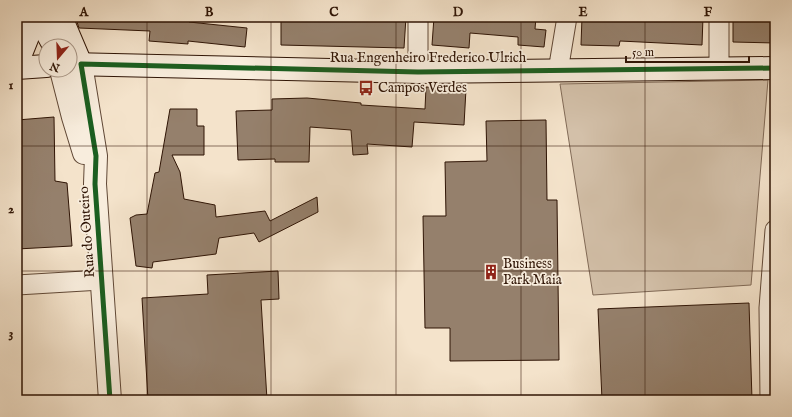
<svg xmlns="http://www.w3.org/2000/svg" width="792" height="417" font-family="'IM FELL English',serif">
<rect width="100%" height="100%" fill="#f4e3cb"/>
<filter id="stains"><feTurbulence type="fractalNoise" baseFrequency=".005" numOctaves="4"/><feColorMatrix values="0 0 0 0 .2 0 0 0 0 .09 0 0 0 0 .02 0 0 0 .5 -.17"/></filter>
<radialGradient id="worn" r=".72"><stop offset=".6" stop-color="#630" stop-opacity="0"/><stop offset="1" stop-color="#630" stop-opacity=".3"/></radialGradient>
<polygon fill="#d3c0a9" stroke="#816a57" points="768,80 751,285 593,295 560,84"/>
<g fill="#95806c" stroke="#2f1405">
<polygon points="77,17 190,17 189,22 247,28 245,47 188,41 188,44 149,41 150,31 79,28 77,22"/>
<polygon points="314,17 406,17 404,48 281,45 281,20 314,20"/>
<polygon points="434,17 536,17 535,29 546,30 544,47 518,45 518,37 470,33 469,48 432,45"/>
<polygon points="582,17 703,17 702,45 620,41 619,46 581,45"/>
<polygon points="733,17 775,17 775,43 733,42"/>
<polygon points="426,87 466,89 464,125 414,122 412,147 367,144 368,154 353,155 351,130 310,127 309,162 275,162 275,159 238,160 236,111 272,110 272,99 307,98 361,103 361,105 425,109"/>
<polygon points="170,109 197,109 197,126 204,126 204,155 172,155 180,172 184,199 215,205 216,217 265,211 270,221 317,197 318,212 259,242 254,233 219,238 216,254 153,262 152,268 136,266 130,218 136,215 147,214 155,173 159,172"/>
<polygon points="54,117 55,181 67,183 72,246 17,249 17,120"/>
<polygon points="546,120 547,200 557,200 559,360 450,361 450,328 425,328 423,216 446,216 445,162 487,161 486,121"/>
<polygon points="278,271 279,299 261,300 267,400 148,400 142,298 208,294 207,275"/>
<polygon points="749,303 752,400 602,400 598,309"/>
</g>
<g fill="none" stroke-linecap="round" stroke-linejoin="round">
<defs>
<g id="minor">
<polyline points="719,17 719,68"/>
<polyline points="558,71 567,17"/>
<polyline points="418,72 418,17"/>
<polyline points="17,285 101,280"/>
<polyline points="770,400 769,308 775,230"/>
</g>
<g id="tertiary">
<polyline points="81,64 96,156 95,184 110,400"/>
<polyline points="61,70 73,117 84,153"/>
</g>
<g id="secondary">
<polyline points="38,17 54,46"/>
<polyline points="61,17 81,64"/>
<path d="M17 64C23 48 30 33 35 17"/>
<polyline points="70,64 418,72 775,68"/>
<polyline points="17,68 46,66"/>
</g>
</defs>
<use href="#minor" stroke="#604836" stroke-width="21"/>
<use href="#tertiary" stroke="#604836" stroke-width="24"/>
<use href="#secondary" stroke="#2f1405" stroke-width="24"/>
<use href="#minor" stroke="#f8eddd" stroke-width="19"/>
<use href="#tertiary" stroke="#f8eddd" stroke-width="22"/>
<use href="#secondary" stroke="#f8eddd" stroke-width="22"/>
<defs>
<polyline id="cycleway" points="110,400 95,184 96,156 81,64 418,72 775,68"/>
</defs>
<use href="#cycleway" stroke="#f8eddd" stroke-width="8"/>
<use href="#cycleway" stroke="#1b5e20" stroke-width="5"/>
</g>
<path fill="none" stroke="#2f1405" stroke-width="1" stroke-opacity="0.55" d="M147 17V400M271 17V400M396 17V400M521 17V400M645 17V400M17 146H775M17 271H775"/>
<defs>
<symbol id="bus-bare" viewBox="-9 -9 18 18"><path d="M-5-6H5V4H4V6H2V4H-2V6H-4V4H-5ZM-3.5-4V0h7V-4ZM-3.5 1.2v1.5H-2V1.2ZM2 1.2v1.5H3.5V1.2Z" fill="#8f2418" stroke="#f8eddd" stroke-width="2.5" paint-order="stroke"/></symbol>
<symbol id="building-bare" viewBox="-9 -9 18 18"><path d="M-4-6H4V6H1V3H-1V6H-4ZM-2.5-4.3h1.7v1.8h-1.7ZM.8-4.3h1.7v1.8H.8ZM-2.5-1h1.7V.8h-1.7ZM.8-1h1.7V.8H.8Z" fill="#8f2418" stroke="#f8eddd" stroke-width="2.5" paint-order="stroke"/></symbol>
</defs>
<g fill-rule="evenodd">
<use href="#bus-bare" x="355" y="77" width="22" height="22"/>
<use href="#building-bare" x="480" y="261" width="22" height="22"/>
</g>
<g text-anchor="middle" dominant-baseline="central" stroke-width="3.5" stroke-linejoin="round" paint-order="stroke">
<g font-size="14" fill="#2f1405" stroke="#f8eddd">
<text x="428" y="58">Rua Engenheiro Frederico Ulrich</text>
<text transform="translate(87 232) rotate(-94)">Rua do Outeiro</text>
</g>
<g font-size="14" fill="#2f1405" stroke="#f8eddd" text-anchor="start">
<text x="378" y="88">Campos Verdes</text>
<text x="503" y="264">Business<tspan x="503" dy="16">Park Maia</tspan></text>
</g>
</g>
<rect width="792" height="417" fill="none" stroke="#f4e3cb" stroke-width="44"/>
<g transform="translate(58 58) rotate(199)"><circle r="19" fill="#f8eddd" stroke="#a89687"/>
<path d="M0-3L7 15L0 10L-7 15Z" fill="#8f2418"/>
<text y="-6" font-size="11" font-weight="bold" text-anchor="middle" fill="#2f1405">N</text>
</g>
<path d="M626 56v6h123v-6" fill="none" stroke="#2f1405" stroke-width="2"/>
<text x="632" y="56" font-size="12" fill="#2f1405" stroke="#f8eddd" stroke-width="3" paint-order="stroke">50 m</text>
<rect x="22" y="22" width="748" height="373" fill="none" stroke="#2f1405" stroke-width="1.5"/>
<g font-size="13" text-anchor="middle" font-weight="bold" fill="#2f1405">
<text x="84" y="16">A</text>
<text x="209" y="16">B</text>
<text x="334" y="16">C</text>
<text x="458" y="16">D</text>
<text x="583" y="16">E</text>
<text x="708" y="16">F</text>
<text x="11" y="89">1</text>
<text x="11" y="213">2</text>
<text x="11" y="337">3</text>
</g>
<rect width="100%" height="100%" filter="url(#stains)"/>
<rect width="100%" height="100%" fill="url(#worn)"/>
</svg>
